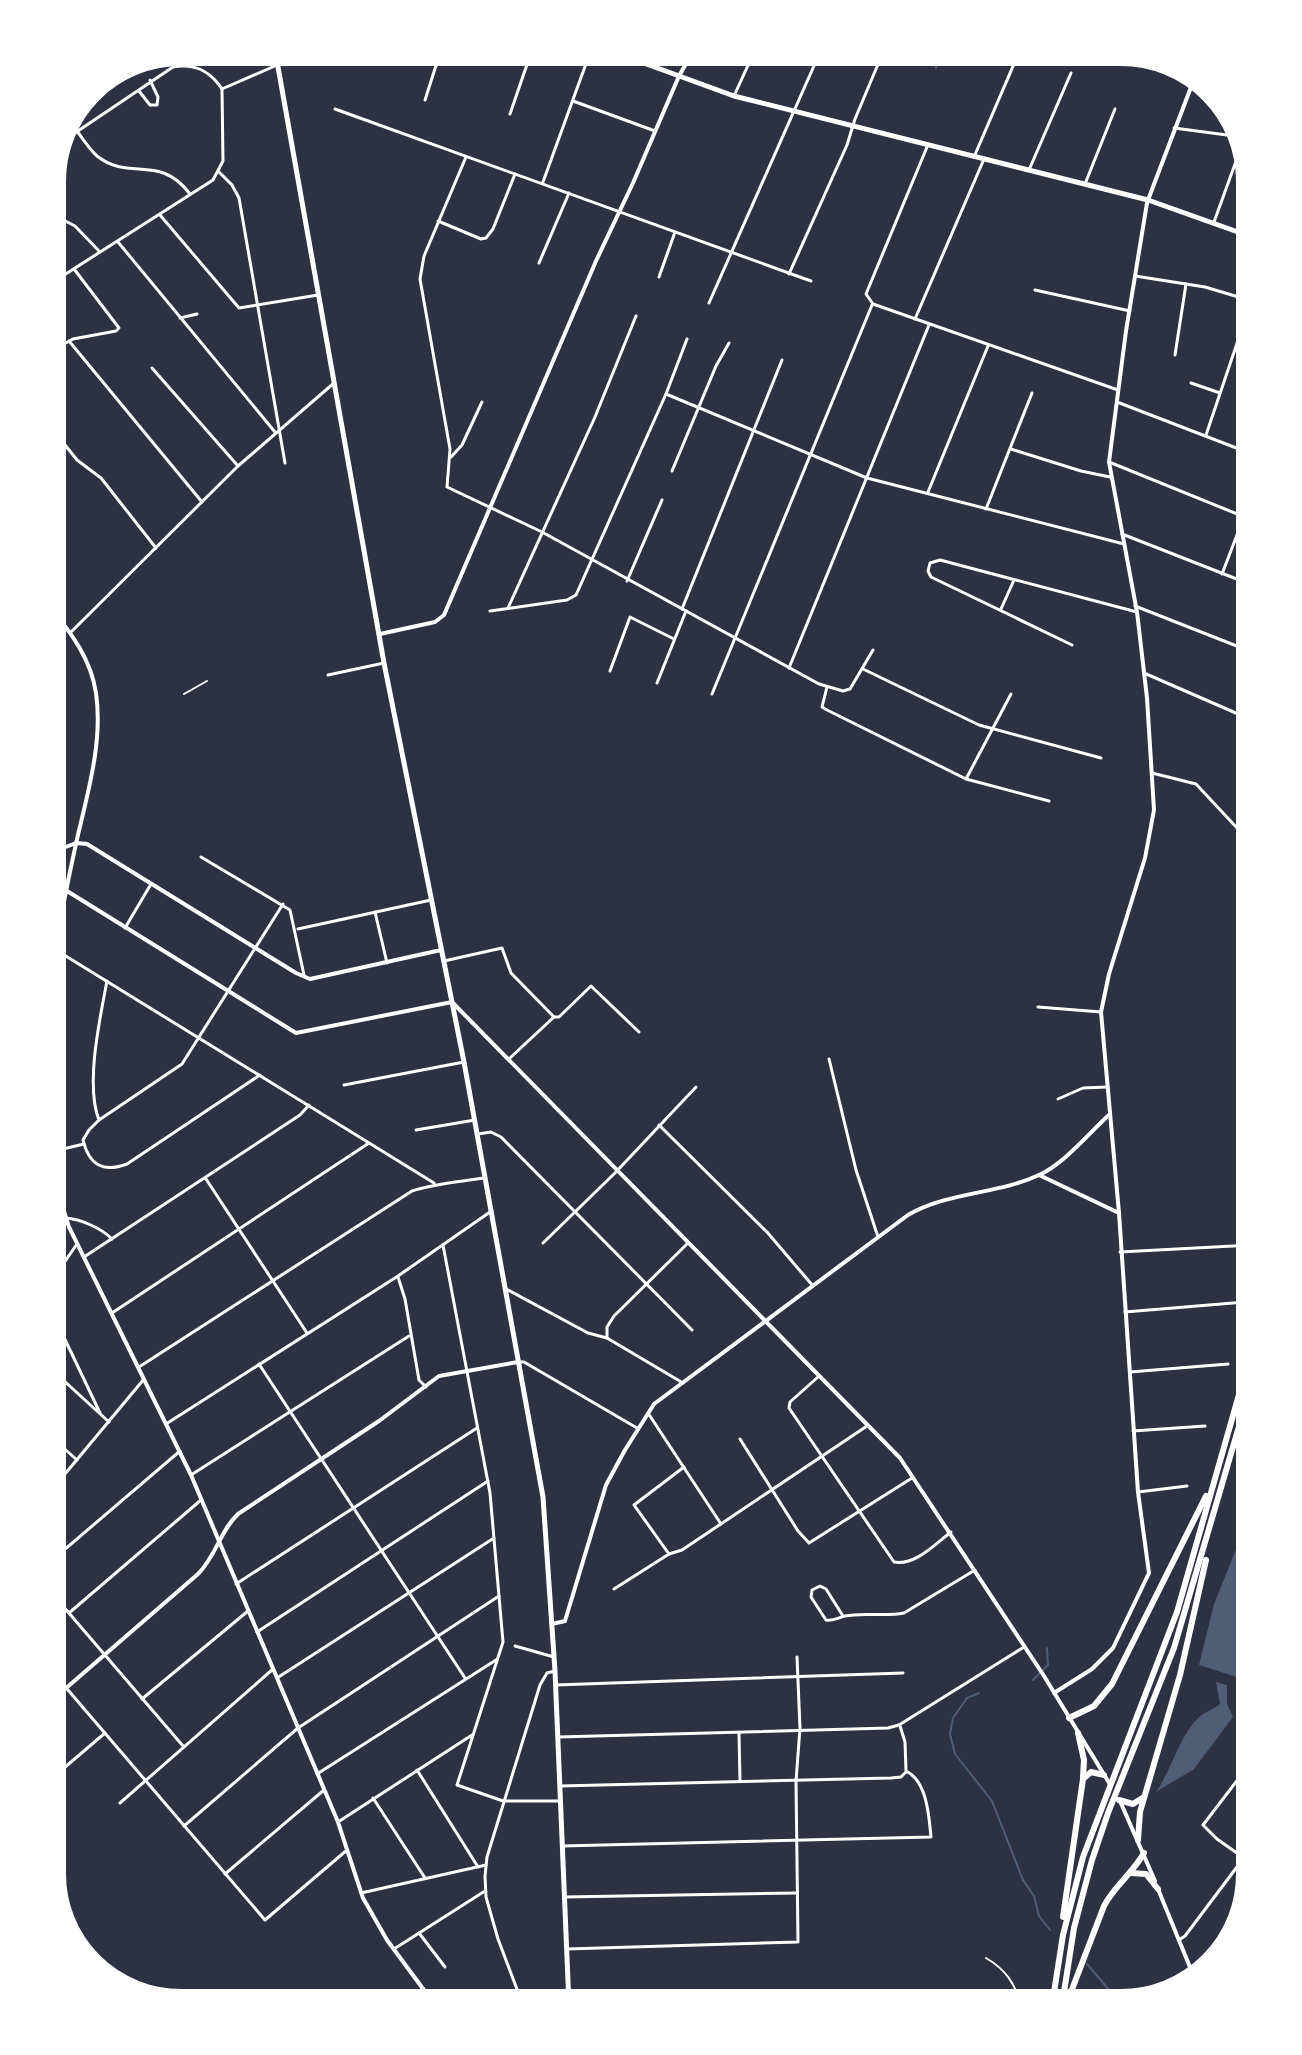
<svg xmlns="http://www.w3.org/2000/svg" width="1302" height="2055" font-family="Poppins,sans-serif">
<rect width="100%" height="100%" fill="#2d3142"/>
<g fill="#4f5d75">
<polygon points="1252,1486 1252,1682 1199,1665 1214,1604 1241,1537"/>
<path d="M1216 1682 1227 1685V1704L1233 1717 1194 1769 1156 1792C1172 1769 1178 1739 1198 1718 1204 1712 1214 1709 1220 1704Z"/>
</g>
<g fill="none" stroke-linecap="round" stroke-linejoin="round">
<g stroke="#4f5d75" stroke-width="2">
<polyline points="936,68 937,59 950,50"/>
<polyline points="1033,1680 1048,1665 1047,1648"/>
<polyline points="979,1693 967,1698 953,1718 950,1734 955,1754 992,1801 1023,1880 1034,1896 1039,1916 1050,1930"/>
<polyline points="1087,1964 1110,1991 1115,2005"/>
</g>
<g stroke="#fff" stroke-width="2">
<polyline points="184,694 207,681"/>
<path d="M986 1958C1005 1969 1015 1983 1021 2005"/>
</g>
<g stroke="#fff" stroke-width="3">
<polyline points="139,91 150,105 157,105 158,97 150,80"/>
<polyline points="734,96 755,50"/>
<polyline points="425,100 441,50"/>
<polyline points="573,101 655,131"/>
<polyline points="335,109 811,281"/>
<polyline points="510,114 532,50"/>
<polyline points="1174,128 1242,137"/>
<path d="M77 131C83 139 89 149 97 156 130 182 159 153 190 194"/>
<path d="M66 139 173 67C195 63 210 71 222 89L277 65"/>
<polyline points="927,147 866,294 873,304 1118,390"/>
<polyline points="466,157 424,256 420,279 450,449 447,487 542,532 819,684 843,691 850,689 873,650"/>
<polyline points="974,157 1020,50"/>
<polyline points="1029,170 1071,73"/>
<polyline points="219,172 232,185 239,198 285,463"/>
<polyline points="543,182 591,50"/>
<polyline points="1085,184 1115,109"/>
<polyline points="50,213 75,226 100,252"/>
<polyline points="160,215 239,308 318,295"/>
<polyline points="438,221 481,239 486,238 493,229 515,174"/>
<polyline points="1214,222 1243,142"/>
<polyline points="118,242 275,432"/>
<polyline points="539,263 569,193"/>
<polyline points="789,274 847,145 855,119 884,50"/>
<polyline points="1135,276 1205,287 1252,301"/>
<polyline points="659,277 675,232"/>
<polyline points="50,284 213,180 223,161 222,89"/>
<polyline points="1035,290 1130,311"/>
<polyline points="709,303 821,50"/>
<polyline points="180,318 197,314"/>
<polyline points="915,319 984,159"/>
<polyline points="69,341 202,502"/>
<polyline points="50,352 73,339 116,331 119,328 74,269"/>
<polyline points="1175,355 1186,284"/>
<polyline points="152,368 238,466"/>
<polyline points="1191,383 1220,393"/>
<polyline points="666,394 867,478 1124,544"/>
<polyline points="1117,402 1252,454"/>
<polyline points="50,426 77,460 101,478 156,548"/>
<polyline points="1206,435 1252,299"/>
<polyline points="1011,449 1081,471 1110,477"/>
<polyline points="451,457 462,445 482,402"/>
<polyline points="1109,462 1252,520"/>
<polyline points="672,471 716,366 729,343"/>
<polyline points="928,492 988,346"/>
<polyline points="986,509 1032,393"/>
<polyline points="1122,534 1252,585"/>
<polyline points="1222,574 1252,496"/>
<polyline points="627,581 662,500"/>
<polyline points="1135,606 1252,652"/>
<polyline points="508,608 595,417 636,316"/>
<polyline points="682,609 782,360"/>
<polyline points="1001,609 1014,580"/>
<polyline points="490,611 567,600 576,595 666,394 687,339"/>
<polyline points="70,633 238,466 334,383"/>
<polyline points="1072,645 931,577 928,571 930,563 940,560 1137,612"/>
<polyline points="789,668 929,325"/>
<polyline points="863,669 979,725 1101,758"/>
<polyline points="610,671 630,617 674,639"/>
<polyline points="1144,673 1245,717"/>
<polyline points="328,675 384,663"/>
<polyline points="657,683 686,611"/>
<polyline points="827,687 822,707 827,710 966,779 1049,801"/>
<polyline points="712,694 872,305"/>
<polyline points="1152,773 1196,784 1252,844"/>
<polyline points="966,779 1011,694"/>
<polyline points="201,857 290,910 304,975"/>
<polyline points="375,912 387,963"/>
<polyline points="125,928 151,884"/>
<polyline points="298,929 431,900"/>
<polyline points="50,934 58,937"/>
<polyline points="56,950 434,1183"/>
<polyline points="444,961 502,948 511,973 554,1017"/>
<polyline points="1038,1007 1101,1012"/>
<polyline points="510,1058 554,1017 559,1017 591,986 639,1032"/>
<polyline points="829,1059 856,1170 878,1237"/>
<path d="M260 1075 127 1164C103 1173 89 1165 83 1140L89 1130 99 1120 182 1064 283 904"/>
<polyline points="344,1085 464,1062"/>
<polyline points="1058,1099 1083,1088 1107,1087"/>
<path d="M99 1120C85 1085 100 1018 107 981"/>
<polyline points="659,1125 767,1232 813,1286"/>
<polyline points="416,1130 475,1120"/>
<polyline points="478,1134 491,1132 501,1137 692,1330"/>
<polyline points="50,1152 84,1144"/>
<polyline points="206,1179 307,1333"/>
<path d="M65 1218C81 1219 101 1228 112 1239"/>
<polyline points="543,1243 615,1173 696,1087"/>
<polyline points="443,1245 490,1493 503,1642 457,1785 503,1801 558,1801"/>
<polyline points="1120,1252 1252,1245"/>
<polyline points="84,1257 300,1115 309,1105"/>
<polyline points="398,1277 405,1299 419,1380 426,1387"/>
<polyline points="50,1283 77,1244"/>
<polyline points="506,1289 588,1333 607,1338 683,1383"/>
<polyline points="50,1308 100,1413"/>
<polyline points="1125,1312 1245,1302"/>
<polyline points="112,1313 369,1143"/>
<polyline points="607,1338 607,1327 614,1316 688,1243"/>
<polyline points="518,1362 524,1362 637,1428"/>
<polyline points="259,1364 465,1678"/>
<path d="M139 1367 412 1191C436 1183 459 1182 484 1178"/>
<polyline points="50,1368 109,1422"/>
<polyline points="1130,1372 1228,1364"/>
<path d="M818 1377 790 1402 789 1408 894 1562C915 1566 935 1544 951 1532"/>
<polyline points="648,1413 721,1524"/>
<polyline points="166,1424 398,1276 490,1212"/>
<polyline points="1133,1431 1205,1426"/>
<polyline points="50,1436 77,1460"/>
<polyline points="740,1439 798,1531 809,1543 912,1478"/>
<polyline points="191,1475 409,1336"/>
<polyline points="50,1492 144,1379"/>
<polyline points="1138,1492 1187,1486"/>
<polyline points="669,1554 634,1505 684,1467"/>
<polyline points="50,1562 180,1451"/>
<polyline points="236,1584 477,1428"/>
<polyline points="614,1589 669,1554 682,1550 867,1426"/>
<polyline points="50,1591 183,1746"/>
<polyline points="69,1613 201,1500"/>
<path d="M843 1616 826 1589 820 1586 812 1590 811 1597 826 1620C835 1621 837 1618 845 1616 863 1612 884 1617 904 1613L975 1570"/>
<polyline points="257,1632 488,1481"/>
<polyline points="515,1646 554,1657"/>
<polyline points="50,1669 265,1920 347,1850"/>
<polyline points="277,1678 494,1538"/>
<polyline points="555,1685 903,1673"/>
<polyline points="142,1699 248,1611"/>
<polyline points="739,1733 740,1781"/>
<polyline points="558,1737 888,1728 899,1725 1024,1647"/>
<polyline points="417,1770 478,1867"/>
<polyline points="317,1774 496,1660"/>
<polyline points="50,1780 105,1733"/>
<polyline points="560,1786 891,1778 901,1777 906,1772"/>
<polyline points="373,1798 425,1878"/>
<polyline points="120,1803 273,1669"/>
<polyline points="338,1822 472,1735"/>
<polyline points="184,1826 298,1728 499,1596"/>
<path d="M562 1846 931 1837C929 1816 927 1781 906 1771L905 1742 900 1726"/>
<polyline points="1244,1858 1217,1839 1203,1825 1252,1761"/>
<polyline points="225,1874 324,1790"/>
<polyline points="361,1893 486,1865"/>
<polyline points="565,1897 797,1893"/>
<polyline points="419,1933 445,1967"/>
<polyline points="1179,1940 1185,1936 1252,1847"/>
<polyline points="394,1949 485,1891"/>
<polyline points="567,1949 798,1942 796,1781 800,1728 797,1657"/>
<polyline points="569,2004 751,2000 780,1998 797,1991"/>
<polyline points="406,2005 423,1988"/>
<polyline points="523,2005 498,1939 486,1897 485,1876 487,1857 540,1685 547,1673 555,1671"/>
</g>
<g stroke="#fff" stroke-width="4">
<polyline points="1148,200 1196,74"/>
<polyline points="380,634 435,622 444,615 596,261 633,183 679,76 694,50"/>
<polyline points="50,853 76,843 87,844 296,973 310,979 441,950"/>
<polyline points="67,891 296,1033 452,1002"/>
<polyline points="1039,1175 1119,1213"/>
<path d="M552 1624 565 1621 606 1485 625 1450 654 1404 908 1215C947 1192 999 1194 1039 1175 1064 1164 1090 1132 1110 1114"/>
<polyline points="1054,1693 1092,1669 1113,1648 1149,1573 1138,1492 1119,1213 1101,1012 1109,974 1145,858 1154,810 1147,698 1137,612 1109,462 1126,331 1147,203"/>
<path d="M50 1702 198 1574C216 1556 220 1531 238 1514L379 1421 439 1376 518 1362"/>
</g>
<g stroke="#fff" stroke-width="4">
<path d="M50 977C58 931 67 884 77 839 88 792 103 741 96 693 91 660 72 633 50 608"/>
<polyline points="452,1002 900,1458 1044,1676 1111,1786"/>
<polyline points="50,1167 69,1227 191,1475 338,1822 363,1898 387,1940 435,2005"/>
<polyline points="1120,1801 1155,1881"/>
<polyline points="1158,1889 1194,1977"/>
</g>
<g stroke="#fff" stroke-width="5">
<polyline points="275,50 384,663 464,1062 543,1497 555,1671 569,2005"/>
<polyline points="608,50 734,96 1148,200 1252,237"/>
</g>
<g stroke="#fff" stroke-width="6">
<polyline points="1069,1718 1094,1706 1112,1684 1206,1496"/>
<polyline points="1078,1733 1084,1760 1083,1777"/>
<polyline points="1119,1800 1133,1804 1144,1797"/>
<polyline points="1138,1840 1140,1812 1180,1675 1206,1560"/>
<polyline points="1131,1873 1146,1874 1158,1889"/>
<polyline points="1063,1917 1083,1779 1091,1772 1104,1775"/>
<polyline points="1052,2005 1063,1935 1083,1857 1177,1612 1252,1349"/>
<polyline points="1062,2005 1074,1928 1092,1860 1108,1813 1174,1648 1252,1382"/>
<path d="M1066 2005 1104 1906C1114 1886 1133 1873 1144 1853"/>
</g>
</g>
<path d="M0 0H1302V2055H0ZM181 64H1121A117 117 0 0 1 1238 181V1874A117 117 0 0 1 1121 1991H181A117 117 0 0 1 64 1874V181A117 117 0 0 1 181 64Z" fill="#fff" fill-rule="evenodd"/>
<path fill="none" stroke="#fff" stroke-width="4" d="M181 64H1121A117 117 0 0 1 1238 181V1874A117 117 0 0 1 1121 1991H181A117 117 0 0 1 64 1874V181A117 117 0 0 1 181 64Z"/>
</svg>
